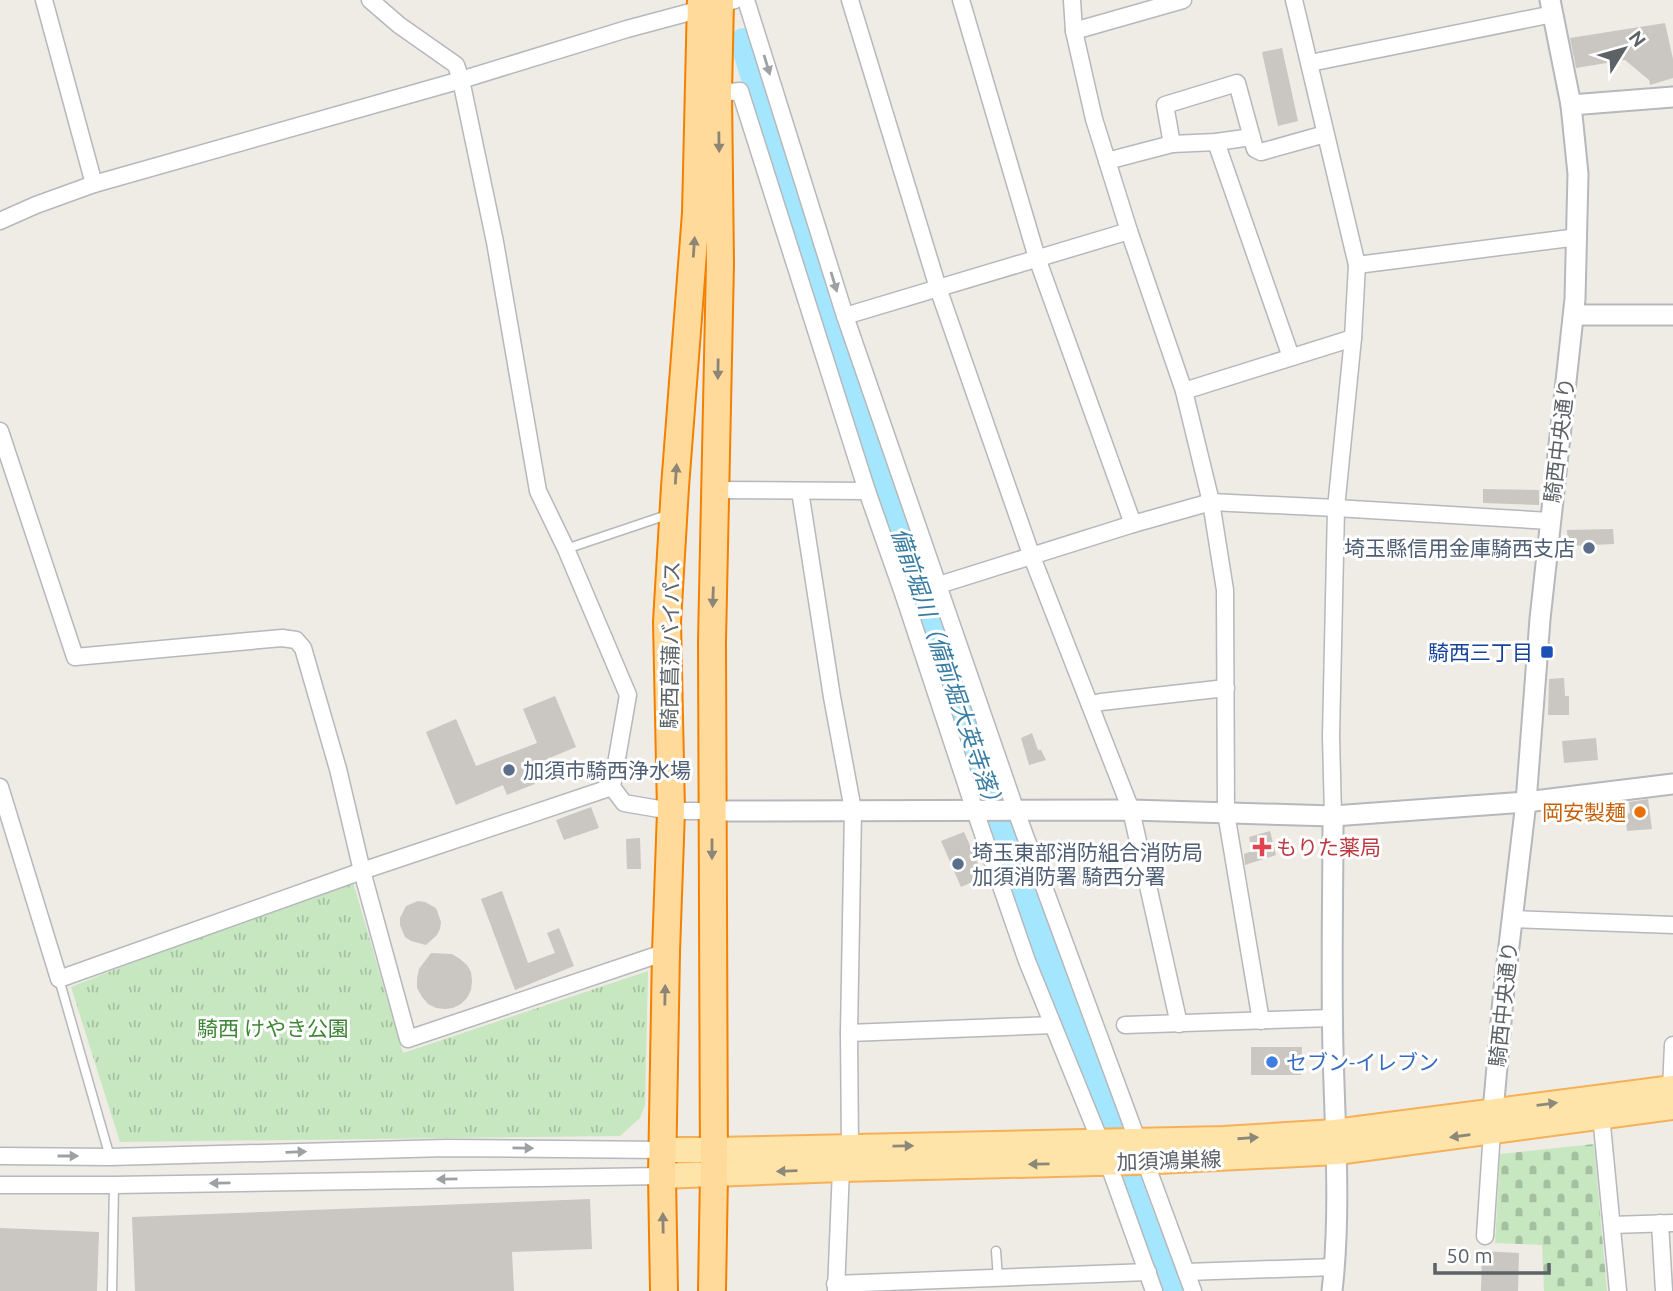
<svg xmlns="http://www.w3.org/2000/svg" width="1673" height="1291" font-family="Ubuntu,'Noto Sans JP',sans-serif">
<defs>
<pattern id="cemetery-stones" width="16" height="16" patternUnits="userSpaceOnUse" patternTransform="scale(1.75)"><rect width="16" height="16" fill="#c7e7c1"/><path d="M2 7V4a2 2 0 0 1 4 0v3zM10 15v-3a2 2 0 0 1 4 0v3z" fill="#a5bfa1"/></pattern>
<pattern id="park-tufts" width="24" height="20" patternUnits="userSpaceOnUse" patternTransform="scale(1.75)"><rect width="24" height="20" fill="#c7e7c1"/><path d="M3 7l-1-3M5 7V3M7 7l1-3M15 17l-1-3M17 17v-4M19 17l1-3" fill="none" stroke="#a5bfa1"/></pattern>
</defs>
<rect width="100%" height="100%" fill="#efebe5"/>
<polygon fill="url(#cemetery-stones)" points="1594,1144 1607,1291 1544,1291 1542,1245 1495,1243 1500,1154"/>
<polygon fill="url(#park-tufts)" points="351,875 403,1053 648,971 645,1105 640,1118 620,1136 120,1142 71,987"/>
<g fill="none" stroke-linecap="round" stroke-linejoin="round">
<polyline stroke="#a5e6ff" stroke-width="28" points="744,42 837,343 964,720 1068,1007 1140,1216 1170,1291"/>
</g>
<g fill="#cac6c1">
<polygon points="1665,23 1673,59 1673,78 1650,85 1649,80 1625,60 1576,68 1570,38"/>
<polygon points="1282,48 1298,121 1278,126 1262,52"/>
<polygon points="1483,489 1539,490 1539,505 1483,503"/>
<polygon points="1613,529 1614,544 1568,546 1567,530"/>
<polygon points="1564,678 1565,696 1569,696 1569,715 1548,715 1549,679"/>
<polygon points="555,696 576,747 528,767 535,784 507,795 503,785 456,805 426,732 456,719 476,766 537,743 523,709"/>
<polygon points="1032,733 1038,750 1041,750 1046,760 1029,765 1021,738"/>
<polygon points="1596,738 1598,760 1564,763 1562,741"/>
<polygon points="1648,799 1652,829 1627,831 1625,814 1630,813 1629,802"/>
<polygon points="591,807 599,828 564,840 556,820"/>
<polygon points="1270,831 1276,855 1245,865 1244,854 1252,851 1249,837"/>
<polygon points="964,832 984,877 961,887 941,841"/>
<polygon points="640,838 641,869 627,869 626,839"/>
<polygon points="502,891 528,963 555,953 547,933 559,928 574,966 515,990 481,899"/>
<polygon points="418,901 425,902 436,908 441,922 440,929 437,935 426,945 411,941 405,937 400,925 400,918 406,906"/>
<polygon points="431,953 452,954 460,959 467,965 471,972 472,981 471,990 467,998 461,1004 453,1008 445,1009 436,1008 428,1004 422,997 417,988 417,978 419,969"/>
<polygon points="1251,1047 1302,1047 1301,1075 1251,1075"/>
<polygon points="590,1199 592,1249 512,1252 514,1291 135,1291 132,1217"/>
<polygon points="0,1228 99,1232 97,1291 0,1291"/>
<polygon points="1482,1251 1519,1253 1518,1291 1481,1291"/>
</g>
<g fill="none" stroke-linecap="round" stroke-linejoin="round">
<defs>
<g id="service">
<polyline points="566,549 667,515"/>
<polyline points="59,979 110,1157"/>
<polyline points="996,1251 998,1278"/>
<polyline points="112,1291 114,1185"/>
</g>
<g id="minor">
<polyline points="44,0 94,184"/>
<polyline points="370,0 399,25 456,65 461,80 495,242 538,491 566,549 628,695 612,787 624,803 671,811 712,811"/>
<polyline points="746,0 845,316"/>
<polyline points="850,0 938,288 1032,557 1131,810 1179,1024"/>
<polyline points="961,0 1037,258 1133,524"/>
<polyline points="1072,0 1074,31 1094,119 1129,231 1184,391 1211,502 1225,590 1226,813 1261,1021"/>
<polyline points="1294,0 1357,265 1353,338 1336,508 1331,736 1333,816"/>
<polyline points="1074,31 1183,0"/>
<polyline points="1310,63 1553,14"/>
<polyline points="718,93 740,91 867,491 904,596 975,811 1027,961 1101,1143 1154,1291"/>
<polyline points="1252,137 1216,142 1172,144 1165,105 1237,83 1255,149 1261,152 1325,134"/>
<polyline points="1216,142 1291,357"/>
<polyline points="1107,161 1172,144"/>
<polyline points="0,221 36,205 94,184 461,80 627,29 735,0"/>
<polyline points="1129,231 845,316 1016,811 1193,1291"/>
<polyline points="1357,265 1578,237"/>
<polyline points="1184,391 1353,338"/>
<polyline points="0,431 75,657 282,638 296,640 303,648 338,769 362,871 408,1039 666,952"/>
<polyline points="716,490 867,491"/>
<polyline points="800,491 832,697 853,810 849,1033 850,1147"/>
<polyline points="904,596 1133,524 1211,502 1336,508 1550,521"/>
<polyline points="1090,705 1101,702 1226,688"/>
<polyline points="0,787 59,979 362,871 612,787"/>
<polyline points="1511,919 1673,925"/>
<polyline points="1125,1025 1332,1018"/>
<polyline points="849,1033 1053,1025"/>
<polyline points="1671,1089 1673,1045"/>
<polyline points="1601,1115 1618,1291"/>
<polyline points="0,1156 110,1157 446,1148 663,1150"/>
<polyline points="0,1185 114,1185 662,1176"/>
<polyline points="1660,1223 1664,1291"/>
<polyline points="1612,1225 1673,1223"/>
<polyline points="1485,1236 1492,1131"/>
<polyline points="1186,1272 1335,1267"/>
<polyline points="835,1284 1148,1272"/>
<polyline points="836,1291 841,1169"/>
</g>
<g id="tertiary">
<polyline points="1571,105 1673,97"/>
<polyline points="1574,315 1673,315"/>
<polyline points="712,811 1131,810 1333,816 1526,802 1673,784"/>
<polyline points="1492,1123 1504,988 1526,802 1540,619 1575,299 1578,174 1571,105 1550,0"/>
<path d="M1332 1291C1341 1212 1335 1131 1333 1051 1331 973 1333 894 1333 816"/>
</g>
<g id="primary">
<polyline points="663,1150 714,1150 1224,1139 1335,1132 1673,1088"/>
<polyline points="662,1176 841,1169 1138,1162 1337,1152 1673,1107"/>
</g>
<g id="trunk">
<polyline points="664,1291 662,1176 666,952 671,811 667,622 675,487 696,213 701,0"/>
<polyline points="712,1291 714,1174 712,641 720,264 718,93 720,0"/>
</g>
</defs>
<use href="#service" stroke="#b5b8bc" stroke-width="11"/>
<use href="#minor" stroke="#b5b8bc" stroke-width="19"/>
<use href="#tertiary" stroke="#b5b8bc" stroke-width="23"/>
<use href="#primary" stroke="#f5b058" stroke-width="28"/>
<use href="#trunk" stroke="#f48000" stroke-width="30"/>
<use href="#service" stroke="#fff" stroke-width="8"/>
<use href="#minor" stroke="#fff" stroke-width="16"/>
<use href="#tertiary" stroke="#fff" stroke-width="19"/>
<use href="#primary" stroke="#ffe4aa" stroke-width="24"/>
<use href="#trunk" stroke="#ffda9b" stroke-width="26"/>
</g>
<defs><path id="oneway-solid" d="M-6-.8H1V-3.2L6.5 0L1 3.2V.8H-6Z" transform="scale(1.75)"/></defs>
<g fill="#9da1a3">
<use href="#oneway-solid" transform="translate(767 65) rotate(73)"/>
<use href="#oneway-solid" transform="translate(834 282) rotate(73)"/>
<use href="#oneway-solid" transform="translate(523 1148) rotate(1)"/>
<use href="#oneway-solid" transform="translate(296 1152) rotate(-2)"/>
<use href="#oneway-solid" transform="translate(68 1156)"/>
<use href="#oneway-solid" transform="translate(447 1179) rotate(179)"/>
<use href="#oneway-solid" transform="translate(220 1183) rotate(179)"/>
</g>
<g fill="#8d8676">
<use href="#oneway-solid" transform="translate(719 142) rotate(89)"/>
<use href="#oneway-solid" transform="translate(694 247) rotate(-86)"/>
<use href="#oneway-solid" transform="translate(718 369) rotate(91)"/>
<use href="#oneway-solid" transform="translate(676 474) rotate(-86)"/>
<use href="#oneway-solid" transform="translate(713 597) rotate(92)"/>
<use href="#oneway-solid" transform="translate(712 849) rotate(90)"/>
<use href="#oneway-solid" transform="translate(665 995) rotate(-89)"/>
<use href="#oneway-solid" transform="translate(663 1223) rotate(-91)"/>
</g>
<g fill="#8d897a">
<use href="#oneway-solid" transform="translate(1547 1104) rotate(-7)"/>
<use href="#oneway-solid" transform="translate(1460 1136) rotate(172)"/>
<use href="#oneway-solid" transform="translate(1248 1138) rotate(-4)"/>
<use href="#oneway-solid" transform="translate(903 1146) rotate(-1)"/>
<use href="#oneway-solid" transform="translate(1039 1164) rotate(179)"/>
<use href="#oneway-solid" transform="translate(787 1171) rotate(178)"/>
</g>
<g fill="#5c6f8a" stroke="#fff" stroke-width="2.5">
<circle cx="1589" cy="548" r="7"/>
<circle cx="509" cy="770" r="7"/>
<circle cx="958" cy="864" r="7"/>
</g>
<rect fill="#1a4fb4" stroke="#fff" stroke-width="2.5" x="1540" y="645" width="14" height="14" rx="3.5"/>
<circle fill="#e8710a" stroke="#fff" stroke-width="2.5" cx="1640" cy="812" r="7"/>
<path fill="#e0444e" stroke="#fff" stroke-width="2.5" d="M1258.5 836.5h7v7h7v7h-7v7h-7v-7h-7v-7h7z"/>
<circle fill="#3f7fe0" stroke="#fff" stroke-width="2.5" cx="1272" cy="1062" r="7"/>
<g text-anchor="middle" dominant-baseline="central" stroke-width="6" stroke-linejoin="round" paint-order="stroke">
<g font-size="21" fill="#5c6266" stroke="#fff">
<text transform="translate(1559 440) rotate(-83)">騎西中央通り</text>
<text transform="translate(670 645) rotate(-89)">騎西菖蒲バイパス</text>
<text transform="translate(1503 1004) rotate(-84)">騎西中央通り</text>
<text transform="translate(1169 1160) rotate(-2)">加須鴻巣線</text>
</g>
<g font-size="21" fill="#4e5e75" stroke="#fff" text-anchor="start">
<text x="1575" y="548" text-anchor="end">埼玉縣信用金庫騎西支店</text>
<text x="523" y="770">加須市騎西浄水場</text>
<text x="972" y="852">埼玉東部消防組合消防局<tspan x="972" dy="24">加須消防署 騎西分署</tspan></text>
</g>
<g font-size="21" fill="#164399" stroke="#fff" text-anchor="end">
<text x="1533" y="652">騎西三丁目</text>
</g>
<g font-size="21" fill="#c56008" stroke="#fff" text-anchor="end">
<text x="1626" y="812">岡安製麺</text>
</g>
<g font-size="21" fill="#be3a42" stroke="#fff" text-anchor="start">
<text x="1276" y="847">もりた薬局</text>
</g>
<g font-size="21" fill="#3d8633" stroke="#fff">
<text x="273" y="1028">騎西 けやき公園</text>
</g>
<g font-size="21" fill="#366cbe" stroke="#fff" text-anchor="start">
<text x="1286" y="1062">セブン-イレブン</text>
</g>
<g font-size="23" font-style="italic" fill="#397da3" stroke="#fff">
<text transform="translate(948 670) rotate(71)">備前堀川（備前堀大英寺落）</text>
</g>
</g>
<g transform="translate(1624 49) rotate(53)" stroke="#ffffff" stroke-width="5" paint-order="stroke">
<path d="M0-5L12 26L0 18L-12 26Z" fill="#5c6266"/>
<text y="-10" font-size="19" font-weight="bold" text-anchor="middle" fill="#5c6266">N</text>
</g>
<path d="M1435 1263v10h114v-10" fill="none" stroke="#5c6266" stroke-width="3.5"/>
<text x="1446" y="1263" font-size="21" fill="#5c6266" stroke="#ffffff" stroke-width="5" paint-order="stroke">50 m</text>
</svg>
